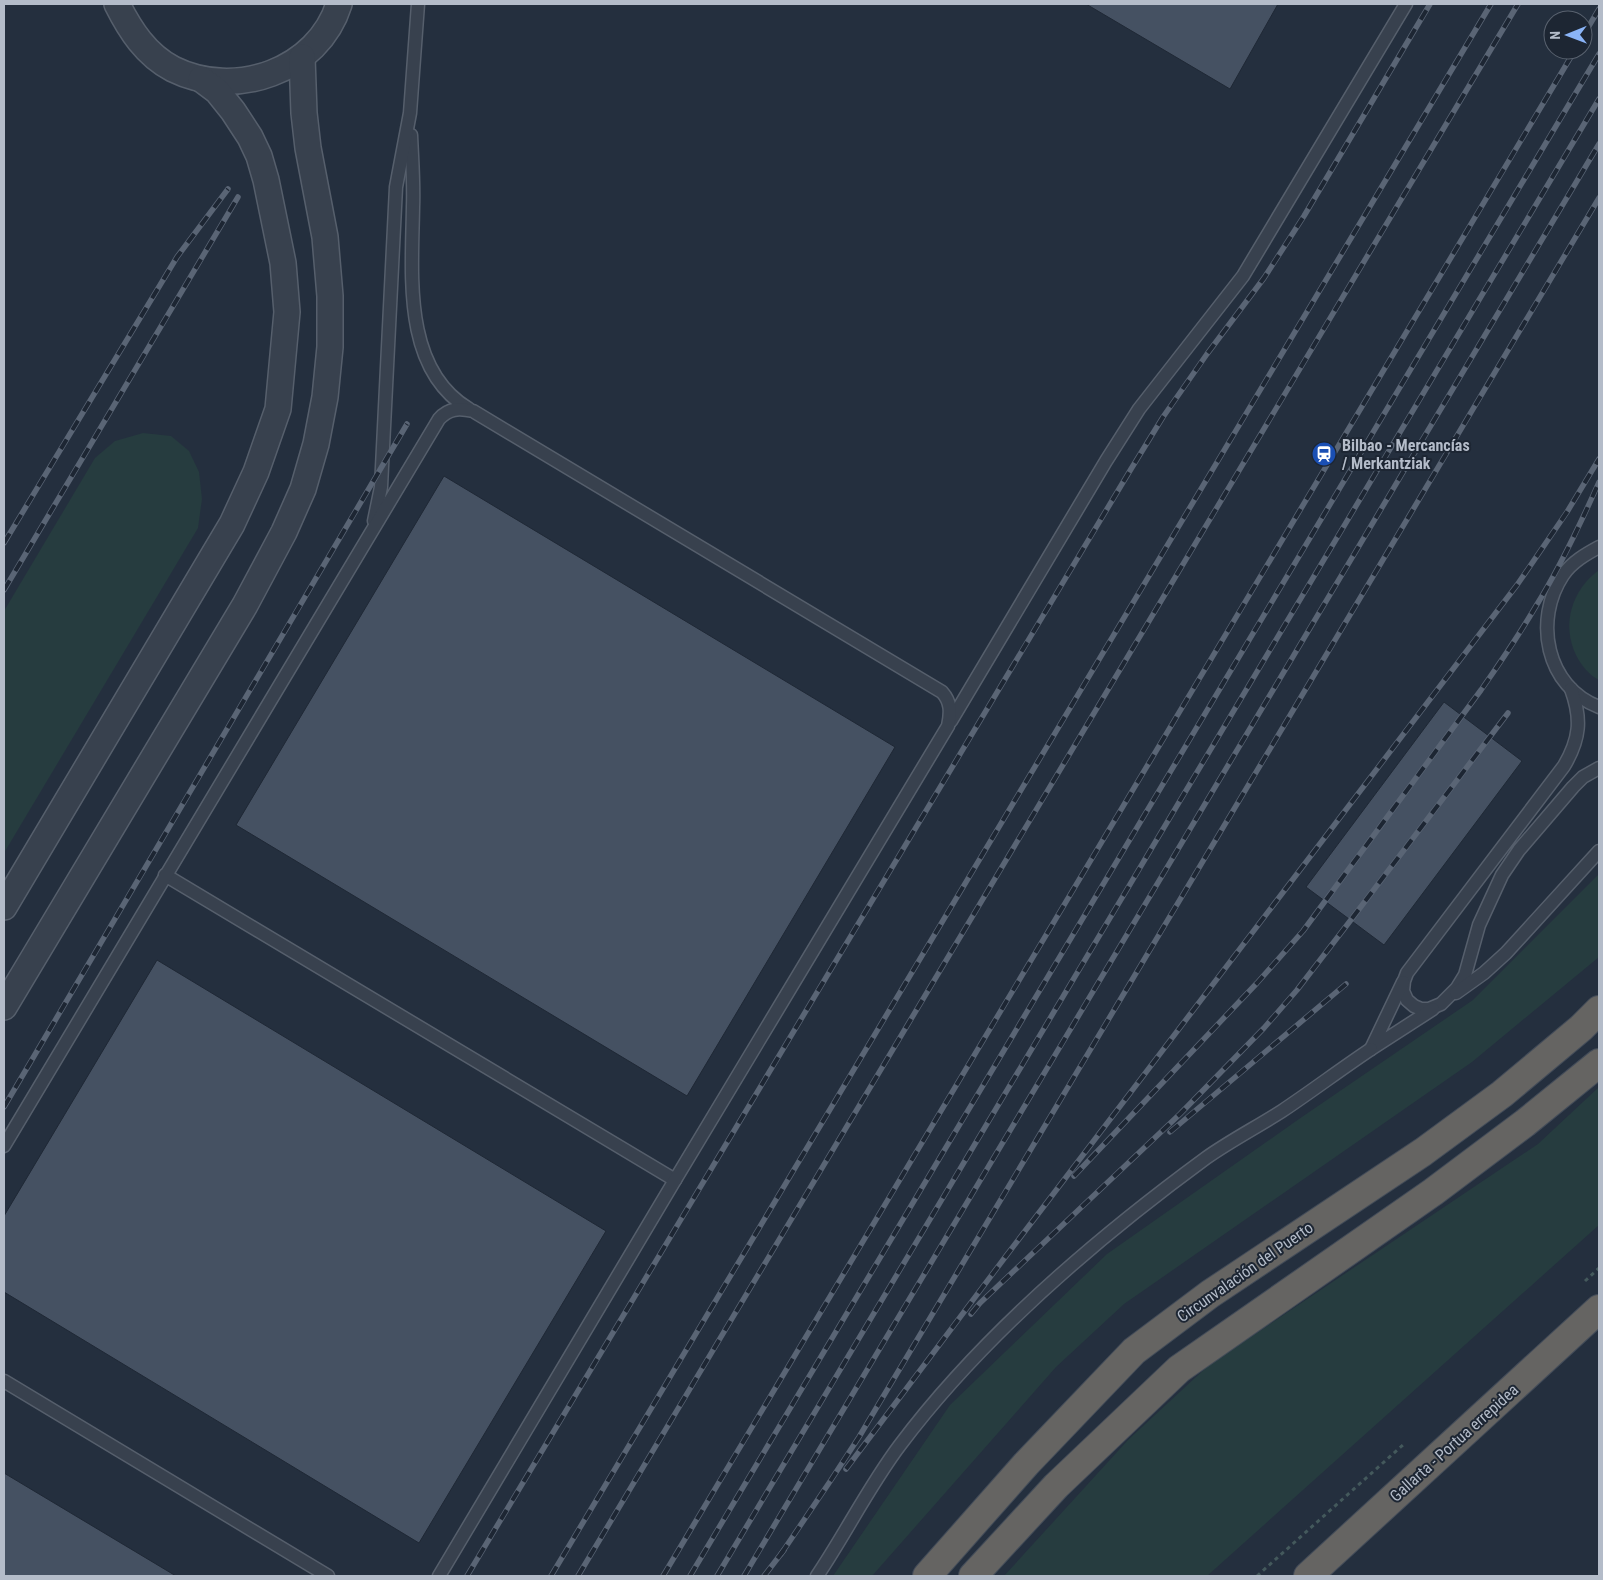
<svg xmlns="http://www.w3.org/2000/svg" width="1603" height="1580" font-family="'Roboto Condensed',sans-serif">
<rect width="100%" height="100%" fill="#242f3e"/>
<g fill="#263c3f">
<polygon points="143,433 171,436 189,451 199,472 202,499 198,528 4,853 4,611 95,458 115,441"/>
<path d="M1599 570V680C1589 675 1581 665 1576 655 1561 624 1572 590 1599 570Z"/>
<polygon points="1599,874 1599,957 1472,1062 1124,1304 1056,1367 872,1576 833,1576 950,1405 1107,1254 1299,1119 1473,1000"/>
<polygon points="1599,1087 1599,1225 1207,1576 1004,1576 1128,1440 1209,1365 1538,1144"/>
</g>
<g fill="#455162" stroke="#1f2835">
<polygon points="1086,4 1278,4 1230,89"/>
<polygon points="444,476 895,747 687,1096 236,825"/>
<polygon points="1444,702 1522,761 1384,945 1306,887"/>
<polygon points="157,960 606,1231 419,1543 4,1292 4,1216"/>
<polygon points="4,1473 176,1576 4,1576"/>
</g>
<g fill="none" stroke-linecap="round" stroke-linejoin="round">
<defs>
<g id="service">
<path d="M411 135C412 159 414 183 413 207 412 275 402 369 469 409"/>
<polyline points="374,521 381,487 396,187 410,113 418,4"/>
<path d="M1599 547C1586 554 1572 562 1563 575 1533 620 1546 687 1599 707"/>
<path d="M1571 689C1582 719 1580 739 1564 766L1407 973 1404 981 1403 991 1407 1000 1414 1006 1421 1009H1429L1441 1004 1457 988 1465 975 1479 925 1502 875 1519 850 1573 787 1583 777 1599 768"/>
<polyline points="951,721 1106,461 1139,409 1243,276 1406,4"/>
<polyline points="165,875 675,1180"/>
<polyline points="1403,982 1371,1049 1433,1009"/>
<polyline points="1456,993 1484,973 1506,953 1599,851"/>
<path d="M4 1146 439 419C449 408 459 408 473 411L942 692C951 702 951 712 948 726L675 1180 439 1576"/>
<polyline points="4,1381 328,1576"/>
<path d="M817 1576C846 1533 869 1486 900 1445 982 1336 1097 1238 1206 1158 1230 1141 1257 1127 1282 1111 1312 1091 1341 1069 1371 1049"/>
</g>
<g id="minor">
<path d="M117 4C130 30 146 55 173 69 235 100 318 71 339 4"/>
<polyline points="4,907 232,524 256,472 278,409 287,312 283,263 266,180 259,156 250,137 233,111 217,91 201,79"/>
<polyline points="4,1007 245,605 284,532 303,489 316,444 325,397 330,347 330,296 325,237 308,148 304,113 302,57"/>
</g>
<g id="trunk">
<polyline points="927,1576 1026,1464 1134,1351 1210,1294 1423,1152 1502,1094 1581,1028 1599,1010"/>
<polyline points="973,1576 1056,1486 1179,1369 1433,1192 1525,1123 1599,1063"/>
<polyline points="1308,1576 1599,1309"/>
</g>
</defs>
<use href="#service" stroke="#565f6c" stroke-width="15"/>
<use href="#minor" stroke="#565f6c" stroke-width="28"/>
<use href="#trunk" stroke="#434c59" stroke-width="30"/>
<g stroke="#44595c" stroke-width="3" stroke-dasharray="4 4" stroke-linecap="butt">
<polyline points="1585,1281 1599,1268"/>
<polyline points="1257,1576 1404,1444"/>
</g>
<use href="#service" stroke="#38414e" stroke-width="12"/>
<use href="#minor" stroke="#38414e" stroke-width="25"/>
<use href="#trunk" stroke="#656462" stroke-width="28"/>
<defs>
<g id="rail">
<polyline points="1583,36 1599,9"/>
<polyline points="4,543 177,257 228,189"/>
<polyline points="4,590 238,197"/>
<polyline points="4,1107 407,424"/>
<polyline points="1170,1132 1346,984"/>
<path d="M1074 1176 1257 983 1303 931 1481 690C1500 663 1519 635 1536 606 1560 567 1580 525 1599 482"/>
<polyline points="971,1314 980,1303 1180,1114 1264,1028 1297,990 1347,925 1508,713"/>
<polyline points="846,1469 1006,1256 1517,585 1567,512 1599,459"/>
<polyline points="781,1554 831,1480 859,1437 1599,198"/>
<polyline points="467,1576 1131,469 1163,417 1207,354 1264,278 1304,216 1430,4"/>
<polyline points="551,1576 1491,4"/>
<polyline points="578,1576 1518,4"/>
<polyline points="663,1576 1575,50"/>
<polyline points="690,1576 1599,54"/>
<polyline points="717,1576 1599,99"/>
<polyline points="744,1576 1599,144"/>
<polyline points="764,1576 784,1550"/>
</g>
</defs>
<use href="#rail" stroke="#5a6575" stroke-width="5.5"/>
<use href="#rail" stroke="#1d2633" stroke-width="4" stroke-dasharray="11" stroke-linecap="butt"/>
</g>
<defs>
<symbol id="station-disc" viewBox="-11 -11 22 22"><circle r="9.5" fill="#1a4fb4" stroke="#1d2633"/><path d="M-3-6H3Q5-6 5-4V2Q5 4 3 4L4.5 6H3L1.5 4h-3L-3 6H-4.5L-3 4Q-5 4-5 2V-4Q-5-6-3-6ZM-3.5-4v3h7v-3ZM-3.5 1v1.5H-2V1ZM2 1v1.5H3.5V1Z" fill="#fff"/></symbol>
</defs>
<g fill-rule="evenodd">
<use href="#station-disc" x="1310" y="440" width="28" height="28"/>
</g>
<g text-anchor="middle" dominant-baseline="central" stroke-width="4" stroke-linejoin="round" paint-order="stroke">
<g font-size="16" font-weight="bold" fill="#b4bcc9" stroke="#1d2633" text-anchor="start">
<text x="1342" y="445">Bilbao - Mercancías<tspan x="1342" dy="18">/ Merkantziak</tspan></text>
</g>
<g font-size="16" fill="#b4bcc9" stroke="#1d2633">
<text transform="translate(1245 1272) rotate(-35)">Circunvalación del Puerto</text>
<text transform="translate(1454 1443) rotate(-42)">Gallarta - Portua errepidea</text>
</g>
</g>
<rect width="1603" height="1580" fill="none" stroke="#b4bcc9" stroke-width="10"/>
<g transform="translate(1568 35) rotate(269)"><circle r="24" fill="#1d2633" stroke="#59626f"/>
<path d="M0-4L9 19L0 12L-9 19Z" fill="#8ab4f8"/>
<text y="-8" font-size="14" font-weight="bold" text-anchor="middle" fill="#b4bcc9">N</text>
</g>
</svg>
